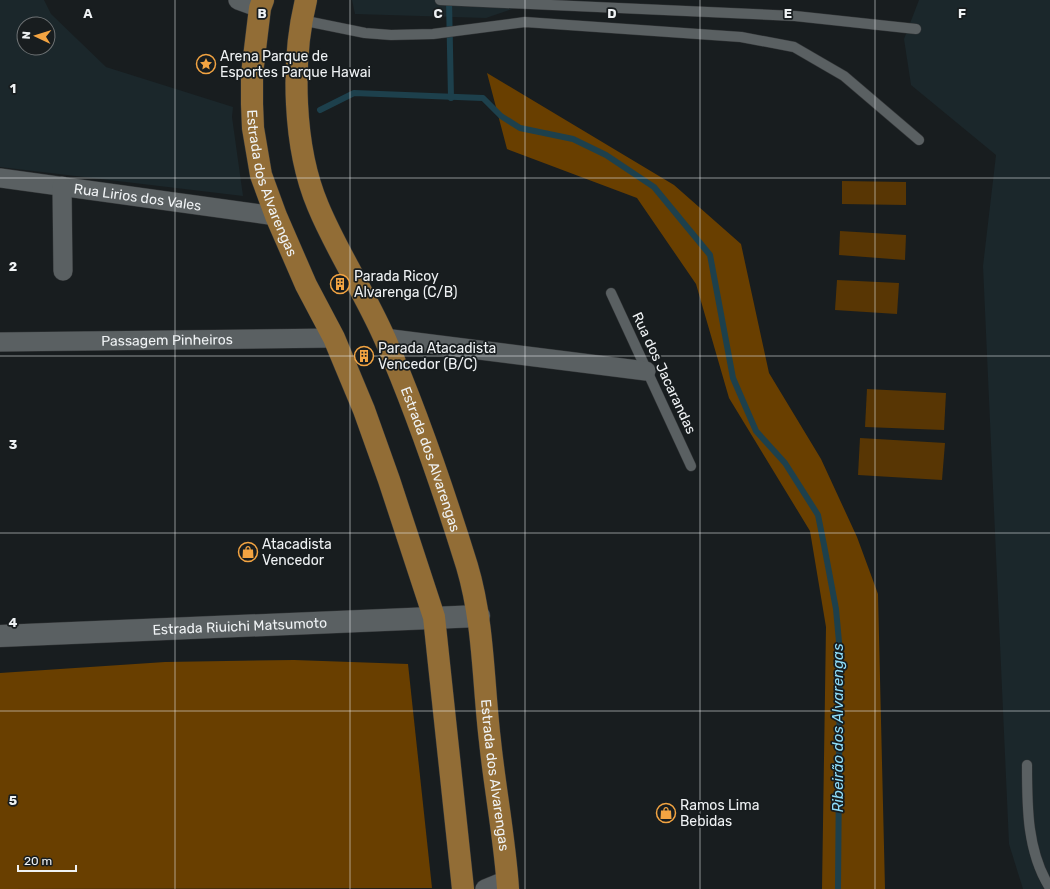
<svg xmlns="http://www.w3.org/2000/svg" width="1050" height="889" font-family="Rubik,sans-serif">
<rect width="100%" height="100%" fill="#181d1f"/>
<g fill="#1b272b" fill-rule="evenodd">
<path d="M0 0H44L51 14 106 67 233 107 232 117 243 196 0 167ZM24 24H48V48H24Z"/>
<polygon points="352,0 539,0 486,18 355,14"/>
<polygon points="919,0 1050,0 1050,889 1023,889 1009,844 983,266 996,155 911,85 904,39"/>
</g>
<g fill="#583604">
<polygon points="842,181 906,182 906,205 842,204"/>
<polygon points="840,231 906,235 905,260 839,255"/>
<polygon points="837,280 899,283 897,314 835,310"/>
<polygon points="867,389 946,393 944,430 865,427"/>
<polygon points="860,438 945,443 942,480 858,475"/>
</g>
<g fill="#693f00">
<polygon points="487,73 674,185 741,244 769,373 821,459 857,537 878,594 885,889 822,889 826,627 810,531 729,398 696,284 637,198 507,149"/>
<polygon points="294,660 408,664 432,888 0,889 0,673 165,662"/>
</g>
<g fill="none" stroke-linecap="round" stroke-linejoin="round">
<g stroke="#1d404c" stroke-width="6">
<polyline points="449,0 451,98"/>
<polyline points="320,110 354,93 483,98 501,116 520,128 573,139 606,155 654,187 710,255 733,378 756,431 785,463 818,515 824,545 836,609 840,653 838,889"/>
</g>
<defs>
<g id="service">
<polyline points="440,0 795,16 916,29"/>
<polyline points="301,20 365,33 391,35 433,34 525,22 741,37 794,47 844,76 919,140"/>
<polyline points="611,293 691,466"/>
<path d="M1027 765C1027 807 1027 852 1050 888"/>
</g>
<g id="minor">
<polyline points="238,0 260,8"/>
<path id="s1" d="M0 178 276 216"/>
<polyline points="62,186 63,271"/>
<polyline points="384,338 646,371"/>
<path id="s2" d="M0 342 334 338"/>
<polyline points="485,889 507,880"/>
</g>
<g id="tertiary">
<path id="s3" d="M0 636 479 616"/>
</g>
<g id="primary">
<path id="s4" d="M263 0 260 8 252 74V104L253 128 261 175 276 216 306 285 334 338 364 410 389 480 434 617 463 889"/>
<path id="s5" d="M306 0C291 61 293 147 318 206 337 252 365 293 385 339 417 412 443 489 467 566 484 623 483 683 490 741 495 790 505 840 508 889"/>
</g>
</defs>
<use href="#service" stroke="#333638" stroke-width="11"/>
<use href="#minor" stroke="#333638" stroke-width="20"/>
<use href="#tertiary" stroke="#333638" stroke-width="23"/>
<use href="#primary" stroke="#333638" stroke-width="23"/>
<use href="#service" stroke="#5a6062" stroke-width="10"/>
<use href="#minor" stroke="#5a6062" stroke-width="19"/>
<use href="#tertiary" stroke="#5a6062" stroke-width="22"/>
<use href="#primary" stroke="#926d36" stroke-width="22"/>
</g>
<path fill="none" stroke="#eff2f4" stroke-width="1" stroke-opacity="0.55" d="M175 0V889M350 0V889M525 0V889M700 0V889M875 0V889M0 178H1050M0 356H1050M0 533H1050M0 711H1050"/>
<defs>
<symbol id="sight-ring" viewBox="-11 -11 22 22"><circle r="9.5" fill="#181d1f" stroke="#f3a442" stroke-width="1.5"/><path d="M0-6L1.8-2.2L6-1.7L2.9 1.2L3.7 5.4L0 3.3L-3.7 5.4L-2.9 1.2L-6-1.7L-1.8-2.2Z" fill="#f3a442"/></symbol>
<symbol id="building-ring" viewBox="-11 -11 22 22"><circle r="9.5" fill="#181d1f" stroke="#f3a442" stroke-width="1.5"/><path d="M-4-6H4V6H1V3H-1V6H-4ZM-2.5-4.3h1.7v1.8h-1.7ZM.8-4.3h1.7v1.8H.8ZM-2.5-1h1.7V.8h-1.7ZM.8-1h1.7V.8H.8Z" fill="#f3a442"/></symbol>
<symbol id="shop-ring" viewBox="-11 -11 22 22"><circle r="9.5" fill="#181d1f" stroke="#f3a442" stroke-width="1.5"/><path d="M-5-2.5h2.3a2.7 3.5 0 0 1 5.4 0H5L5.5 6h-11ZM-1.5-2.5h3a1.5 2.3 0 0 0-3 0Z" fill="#f3a442"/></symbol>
</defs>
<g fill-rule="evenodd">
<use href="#sight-ring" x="195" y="53" width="22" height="22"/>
<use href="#building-ring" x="329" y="273" width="22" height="22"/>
<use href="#building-ring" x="353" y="345" width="22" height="22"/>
<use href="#shop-ring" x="237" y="541" width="22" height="22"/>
<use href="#shop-ring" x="655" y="802" width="22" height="22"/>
</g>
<g text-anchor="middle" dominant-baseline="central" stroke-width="3.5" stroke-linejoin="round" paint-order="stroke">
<g font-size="14" fill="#eff2f4" stroke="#181d1f" text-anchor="start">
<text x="220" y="56">Arena Parque de<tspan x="220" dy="16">Esportes Parque Hawai</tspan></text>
<text x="354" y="276">Parada Ricoy<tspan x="354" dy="16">Alvarenga (C/B)</tspan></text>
<text x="378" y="348">Parada Atacadista<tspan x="378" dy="16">Vencedor (B/C)</tspan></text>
<text x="262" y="544">Atacadista<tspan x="262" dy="16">Vencedor</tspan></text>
<text x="680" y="805">Ramos Lima<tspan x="680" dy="16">Bebidas</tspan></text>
</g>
<g font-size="14" fill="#eff2f4" stroke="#181d1f">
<text stroke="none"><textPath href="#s4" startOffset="187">Estrada dos Alvarengas</textPath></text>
<text stroke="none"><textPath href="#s1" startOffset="139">Rua Lirios dos Vales</textPath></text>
<text stroke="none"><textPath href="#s2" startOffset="167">Passagem Pinheiros</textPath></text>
<text transform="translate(664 373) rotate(65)">Rua dos Jacarandas</text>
<text stroke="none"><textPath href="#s5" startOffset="487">Estrada dos Alvarengas</textPath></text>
<text stroke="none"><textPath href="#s3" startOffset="240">Estrada Riuichi Matsumoto</textPath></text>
<text stroke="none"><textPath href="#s5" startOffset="811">Estrada dos Alvarengas</textPath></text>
</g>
<g font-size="15" font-style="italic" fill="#8edcf8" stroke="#181d1f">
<text transform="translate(838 728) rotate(-90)">Ribeirão dos Alvarengas</text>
</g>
</g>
<g font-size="13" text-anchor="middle" font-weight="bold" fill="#eff2f4" stroke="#181d1f" stroke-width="3.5" stroke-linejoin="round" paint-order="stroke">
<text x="88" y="18">A</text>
<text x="262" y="18">B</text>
<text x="438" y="18">C</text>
<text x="612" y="18">D</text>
<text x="788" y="18">E</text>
<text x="962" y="18">F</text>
<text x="13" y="93">1</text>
<text x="13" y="271">2</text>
<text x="13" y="449">3</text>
<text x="13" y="627">4</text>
<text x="13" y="805">5</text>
</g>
<g transform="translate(36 36) rotate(274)"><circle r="19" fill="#181d1f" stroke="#6e7274"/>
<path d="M0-3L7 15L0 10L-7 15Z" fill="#f3a442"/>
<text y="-6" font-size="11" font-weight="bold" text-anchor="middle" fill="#eff2f4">N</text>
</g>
<path d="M18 865v6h58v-6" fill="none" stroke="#eff2f4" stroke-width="2"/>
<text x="24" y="865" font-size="12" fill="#eff2f4" stroke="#181d1f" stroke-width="3" paint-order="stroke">20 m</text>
</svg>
